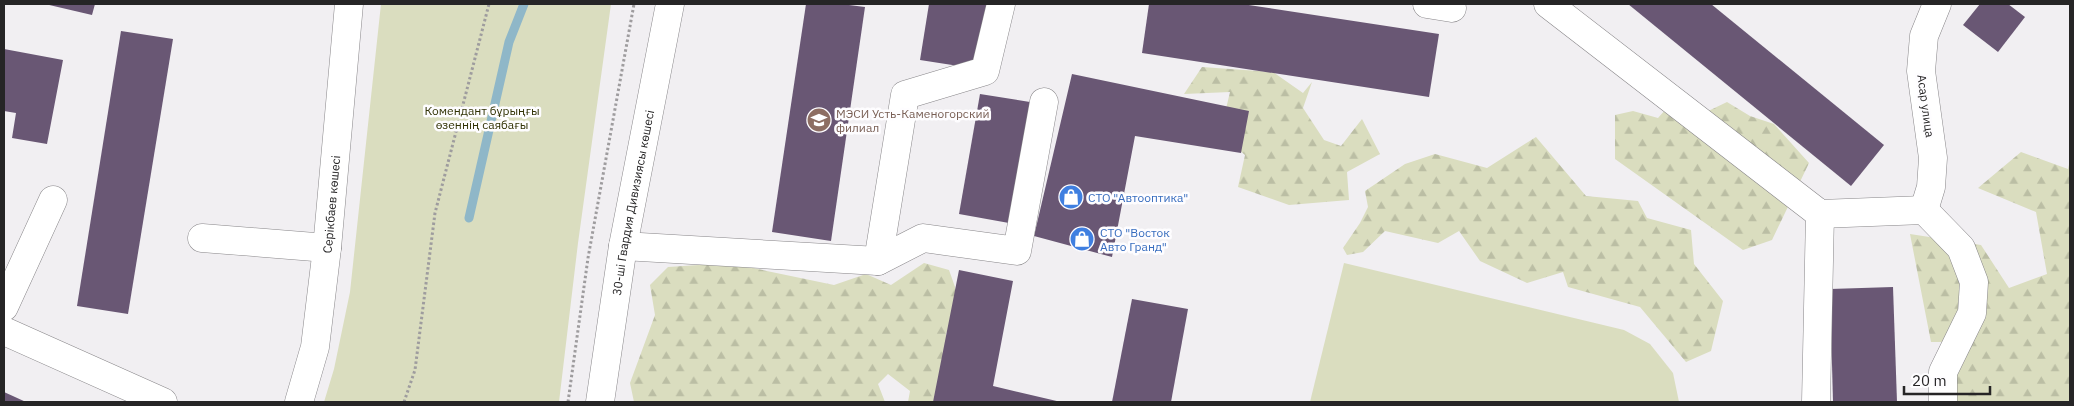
<svg xmlns="http://www.w3.org/2000/svg" width="2074" height="406" font-family="'IBM Plex Sans',sans-serif">
<defs>
<pattern id="forest-firs" width="22" height="20" patternUnits="userSpaceOnUse" patternTransform="scale(1.25)"><rect width="22" height="20" fill="#daddbf"/><path d="M5 1l3.5 6h-7zM16 11l3.5 6h-7z" fill="#bbbea4"/></pattern>
</defs>
<rect width="100%" height="100%" fill="#f1eff2"/>
<g fill="#daddbf">
<polygon points="381,4 611,4 578,243 559,402 324,402 334,369 350,292"/>
<polygon points="1344,263 1624,330 1650,344 1673,373 1679,402 1310,402"/>
</g>
<g fill="url(#forest-firs)">
<polygon points="1202,67 1273,72 1303,93 1312,82 1303,108 1324,140 1341,146 1362,119 1380,154 1347,172 1349,200 1289,205 1238,187 1245,155 1220,134 1230,92 1184,94"/>
<polygon points="1674,100 1702,114 1727,102 1750,116 1774,124 1809,163 1772,240 1743,250 1615,159 1615,115 1633,111 1658,118"/>
<polygon points="1536,137 1586,196 1638,201 1647,218 1691,230 1694,264 1723,301 1711,351 1686,362 1640,307 1568,287 1563,272 1527,283 1480,261 1459,231 1438,243 1385,231 1363,252 1347,255 1343,248 1360,223 1368,207 1365,191 1405,164 1435,154 1487,168"/>
<polygon points="2021,152 2068,169 2070,160 2070,402 1929,402 1929,397 1956,342 1931,342 1910,234 1981,245 2009,288 2047,274 2036,212 1978,188"/>
<polygon points="729,263 834,285 866,274 891,285 924,263 949,270 960,301 946,334 951,363 936,402 908,402 910,391 888,374 878,384 885,402 634,402 630,383 655,315 650,285 668,267"/>
</g>
<g fill="none" stroke-linecap="round" stroke-linejoin="round">
<polyline stroke="#8fb7c8" stroke-width="9" points="469,218 509,42 524,4"/>
</g>
<g fill="#695774">
<polygon points="45,4 95,4 92,15"/>
<polygon points="806,4 841,4 865,7 831,241 772,232"/>
<polygon points="929,4 988,4 978,69 920,60"/>
<polygon points="1149,4 1242,4 1439,34 1429,97 1142,53"/>
<polygon points="1628,4 1711,4 1884,145 1851,186"/>
<polygon points="1980,4 2008,4 2025,17 1998,52 1963,25"/>
<polygon points="121,31 173,39 128,314 77,306"/>
<polygon points="4,49 63,60 47,144 12,138 16,113 4,111"/>
<polygon points="1072,74 1249,111 1241,153 1135,136 1112,257 1034,236"/>
<polygon points="980,94 1030,102 1009,223 959,214"/>
<polygon points="959,270 1013,281 993,386 1061,402 933,402"/>
<polygon points="1893,287 1897,402 1833,402 1830,289"/>
<polygon points="1132,299 1188,309 1171,402 1112,402"/>
<polygon points="4,392 26,402 4,402"/>
</g>
<g fill="none" stroke-linecap="round" stroke-linejoin="round">
<defs>
<g id="minor">
<polyline points="1427,4 1452,8"/>
<polyline points="1548,4 1820,214 1924,210 1961,248 1974,282 1972,313 1943,372 1943,402"/>
<polyline points="1924,210 1931,187 1933,158 1921,71 1924,36 1937,4"/>
<polyline points="202,238 327,248"/>
<polyline points="623,246 878,261 923,238 1017,251 1044,102"/>
<polyline points="878,261 905,95 985,71 1001,4"/>
<polyline points="4,307 53,200"/>
<polyline points="4,331 163,402"/>
<path id="s1" d="M299 402 315 347 327 248 349 4"/>
<path id="s2" d="M600 402 623 246 670 4"/>
<polyline points="1816,402 1820,214"/>
</g>
</defs>
<use href="#minor" stroke="#888689" stroke-width="29"/>
<g stroke="#9e9c9e" stroke-width="3" stroke-dasharray="2.5 2.5" stroke-linecap="butt">
<polyline points="404,402 415,370 435,213 489,4"/>
<polyline points="568,402 588,258 634,4"/>
</g>
<use href="#minor" stroke="#fff" stroke-width="28"/>
</g>
<defs>
<symbol id="university-disc" viewBox="-11 -11 22 22"><circle r="9.5" fill="#8d6e63" stroke="#fefdff"/><path d="M0-5L7-2L0 1L-7-2ZM-4 1L0 2.5L4 1V4Q0 6-4 4Z" fill="#fff"/></symbol>
<symbol id="shop-disc" viewBox="-11 -11 22 22"><circle r="9.5" fill="#3f7fe0" stroke="#fefdff"/><path d="M-5-2.5h2.3a2.7 3.5 0 0 1 5.4 0H5L5.5 6h-11ZM-1.5-2.5h3a1.5 2.3 0 0 0-3 0Z" fill="#fff"/></symbol>
</defs>
<g fill-rule="evenodd">
<use href="#university-disc" x="805" y="106" width="28" height="28"/>
<use href="#shop-disc" x="1057" y="183" width="28" height="28"/>
<use href="#shop-disc" x="1068" y="225" width="28" height="28"/>
</g>
<g text-anchor="middle" dominant-baseline="central" stroke-width="5" stroke-linejoin="round" paint-order="stroke">
<g font-size="12" fill="#262526" stroke="#fefdff">
<text transform="translate(1926 106) rotate(82)">Асар улица</text>
<text stroke="none"><textPath href="#s2" startOffset="202">30-ші Гвардия Дивизиясы көшесі</textPath></text>
<text stroke="none"><textPath href="#s1" startOffset="201">Серікбаев көшесі</textPath></text>
</g>
<g font-size="12" fill="#323306" stroke="#fefdff">
<text x="482" y="110">Комендант бұрыңғы<tspan x="482" dy="14">өзеннің саябағы</tspan></text>
</g>
<g font-size="12" fill="#785e54" stroke="#fefdff" text-anchor="start">
<text x="836" y="113">МЭСИ Усть-Каменогорский<tspan x="836" dy="14">филиал</tspan></text>
</g>
<g font-size="12" fill="#366cbe" stroke="#fefdff" text-anchor="start">
<text x="1088" y="197">СТО "Автооптика"</text>
<text x="1100" y="232">СТО "Восток<tspan x="1100" dy="14">Авто Гранд"</tspan></text>
</g>
</g>
<rect width="2074" height="406" fill="none" stroke="#262526" stroke-width="10"/>
<path d="M1904 386v8h86v-8" fill="none" stroke="#262526" stroke-width="2.5"/>
<text x="1912" y="386" font-size="15" fill="#262526" stroke="#fefdff" stroke-width="4" paint-order="stroke">20 m</text>
</svg>
